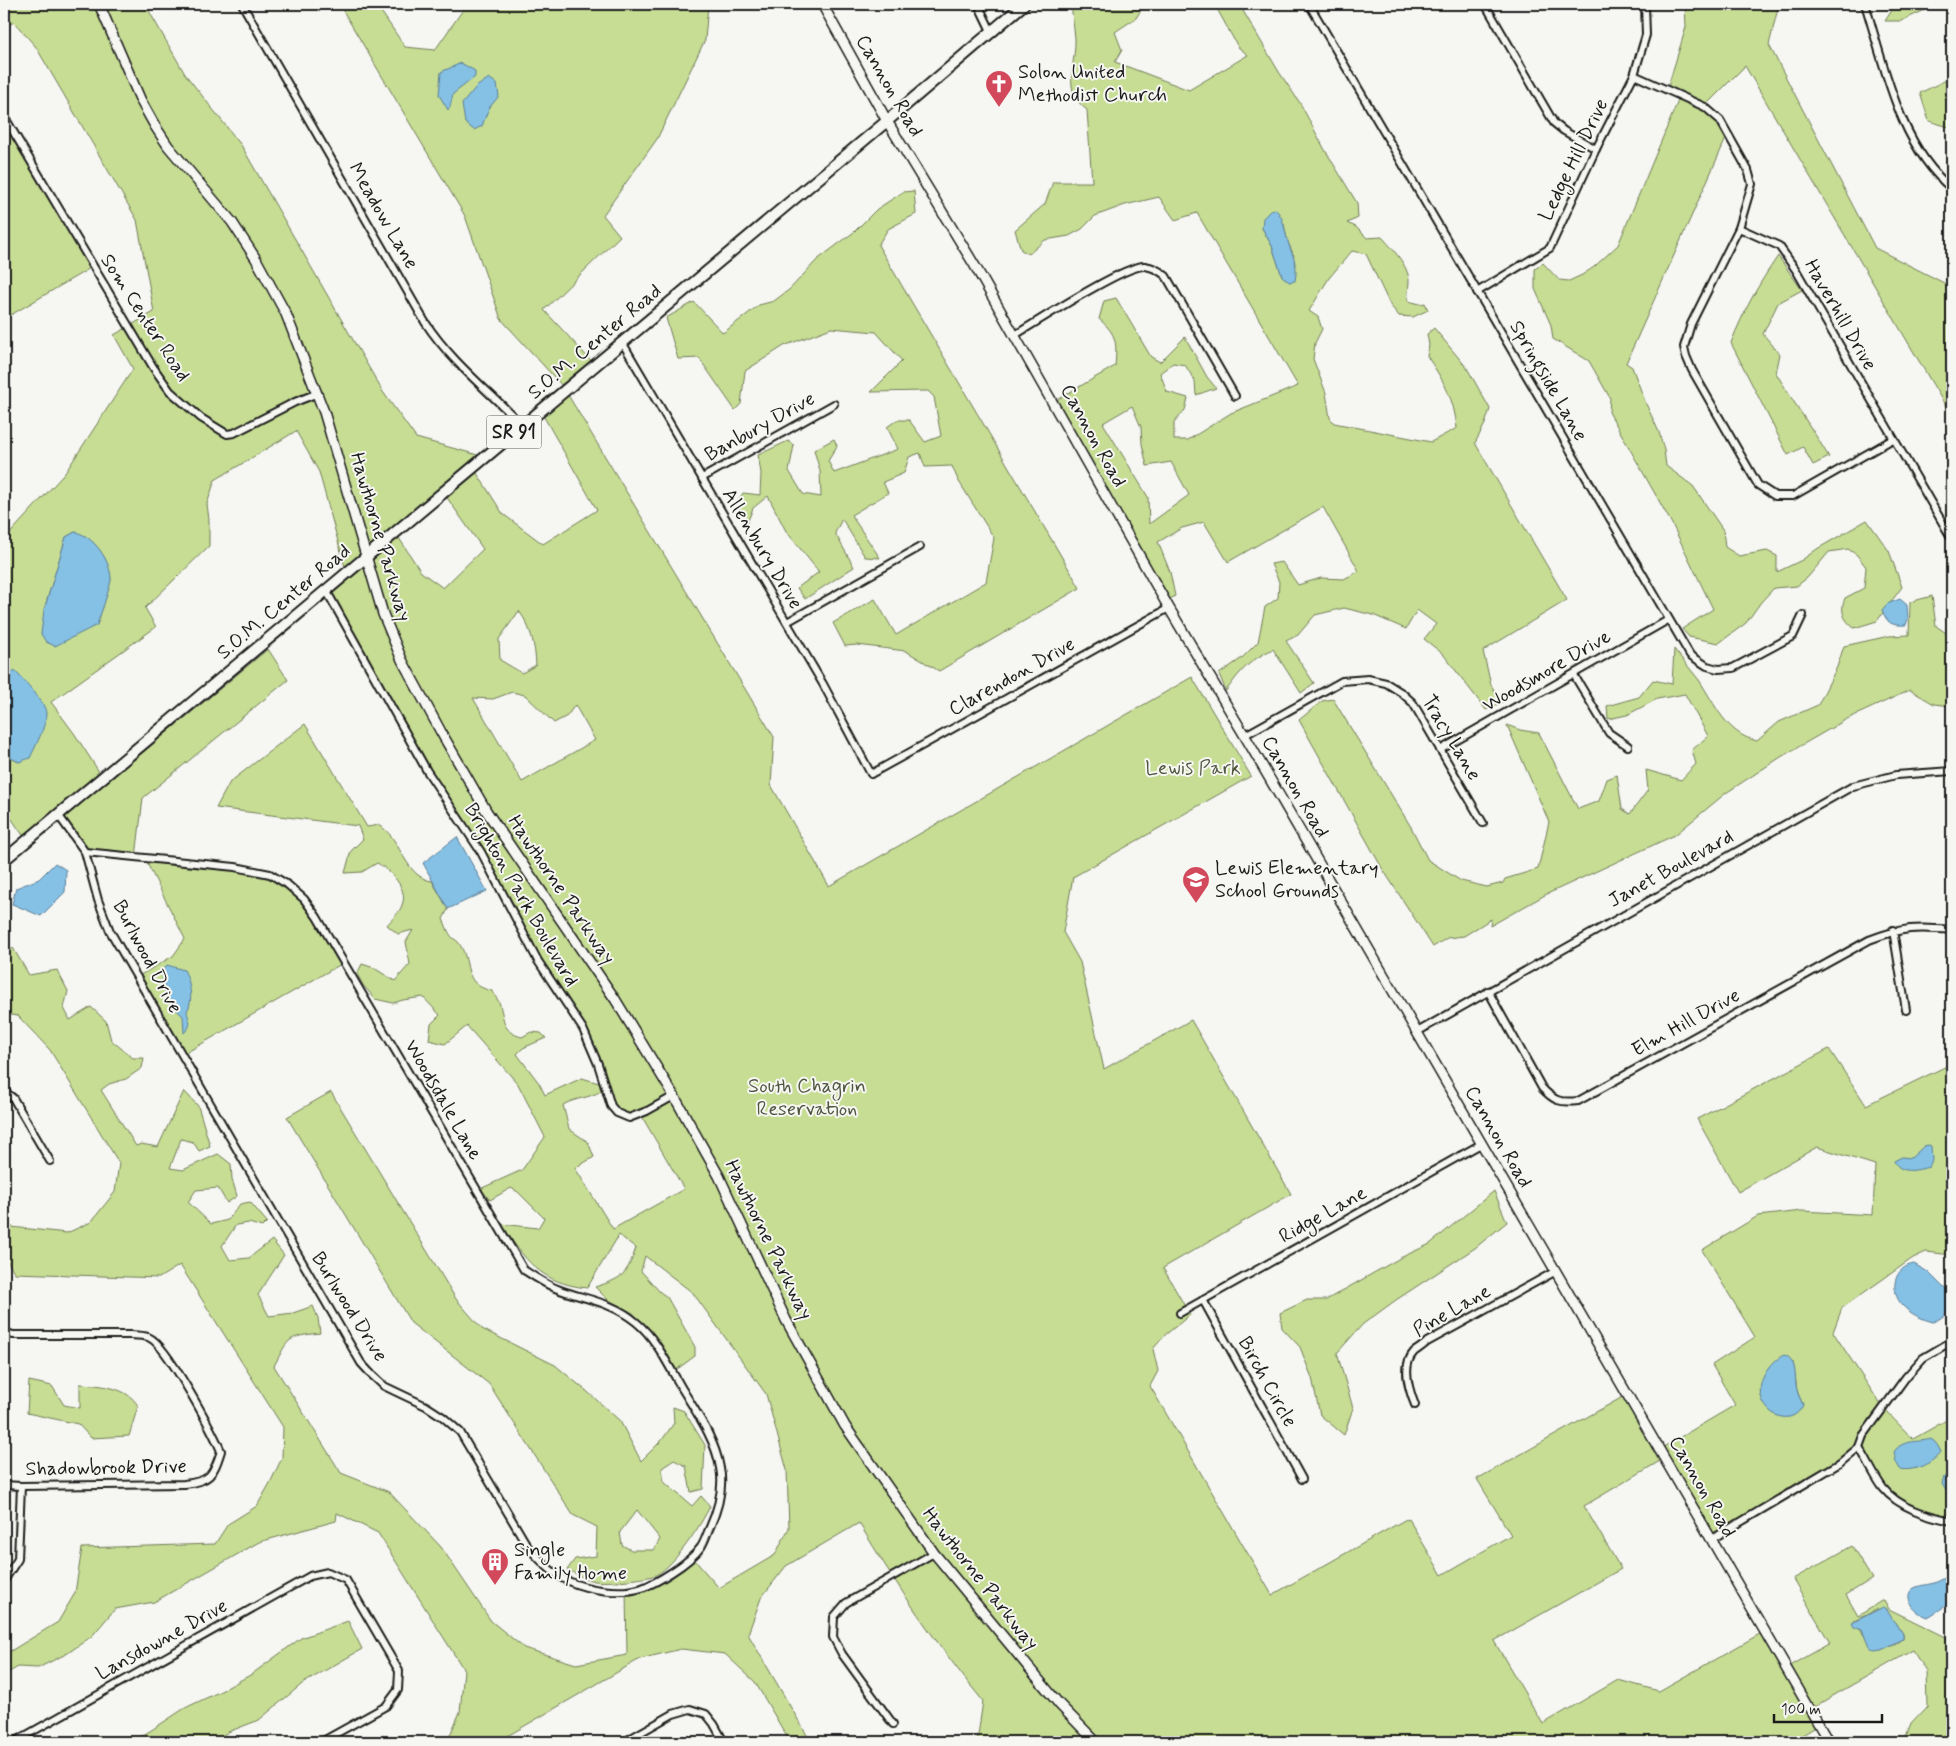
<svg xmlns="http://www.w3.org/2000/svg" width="1956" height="1746" font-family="Mynerve,sans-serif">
<rect width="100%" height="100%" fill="#f6f6f2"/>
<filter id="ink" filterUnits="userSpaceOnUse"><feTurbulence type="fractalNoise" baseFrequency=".02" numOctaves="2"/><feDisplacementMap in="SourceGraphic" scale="10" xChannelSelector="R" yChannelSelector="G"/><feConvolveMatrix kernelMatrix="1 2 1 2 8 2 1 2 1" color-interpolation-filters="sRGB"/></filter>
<g filter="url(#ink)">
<g fill="#c6dd93" stroke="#717c58" fill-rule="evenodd">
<path d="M4 4H145L185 74 241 145 383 392 416 438 485 457 473 467 503 514 543 544 597 510 540 410 565 389 501 319 465 216 339 4H376L405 47 435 50 467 4H708L705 40 657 139 603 215 620 236 544 310 595 365 565 390 774 737 771 785 829 886 1192 677 1251 776 1073 877 1063 932 1080 962 1104 1069 1191 1020 1291 1194 1163 1268 1190 1315 1165 1335 1153 1349 1158 1371 1150 1386 1272 1595 1408 1518 1442 1575 1511 1535 1477 1479 1628 1394 1660 1449 1735 1405 1712 1365 1755 1337 1702 1250 1758 1216 1802 1211 1873 1215 1875 1165 1817 1147 1738 1192 1697 1119 1829 1049 1866 1105 1951 1064 1952 1061V1255L1926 1252 1913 1258 1842 1308 1833 1332 1883 1408 1913 1439 1952 1417V1471L1944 1477 1948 1494 1952 1495V1521L1898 1502 1883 1488 1859 1447 1840 1463 1714 1536 1665 1458 1584 1506 1621 1569 1494 1641 1543 1724 1618 1680 1659 1691 1765 1631 1787 1668 1830 1643 1793 1579 1852 1546 1872 1579 1846 1595 1858 1616 1884 1600 1889 1609 1952 1640V1670L1948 1680 1952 1695V1742H1904L1911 1723 1927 1706 1926 1671 1913 1650 1810 1709 1819 1725 1791 1742H977L983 1701C936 1644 897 1586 859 1523L786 1566 761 1598 748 1634 811 1742H790L755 1682 725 1654 681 1649 640 1659 497 1742H447L460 1712 464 1670 378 1533 337 1513 336 1521 259 1542 154 1602 115 1609 92 1636 68 1653 38 1668 18 1667 4 1675V1651L9 1652 58 1622 75 1593 82 1548 215 1544 228 1524 257 1506 270 1483 282 1458 283 1427 180 1265 159 1278 15 1273 4 1257V1211L11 1227 67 1233 91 1222 115 1192 119 1163 50 1050 18 1016 4 1014V956L13 948 29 975 57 970 68 991 64 1008 70 1020 91 1007 106 1021 111 1040 133 1058H144L142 1068 126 1079 109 1084 101 1090 136 1146 141 1144 158 1147 184 1091 198 1106 210 1146 199 1151 193 1142 181 1139 170 1168 183 1170 218 1154 231 1164 232 1179 237 1196 227 1203 218 1188 196 1190 188 1202 211 1224 228 1220 240 1204 250 1202 267 1222 262 1227 249 1223 236 1225 222 1246 230 1260 249 1258 272 1240 284 1255 258 1295 269 1316 293 1313 313 1306 318 1318 320 1333C286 1337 289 1338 274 1366L341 1473 389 1492 441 1547 491 1621 524 1648 576 1664 627 1655 626 1590 642 1588 692 1557 719 1588 775 1555 789 1528 787 1470 766 1394 693 1293 645 1256 641 1271 660 1292 667 1297 695 1347V1356L676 1370 658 1344 633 1313 607 1299 595 1287C623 1278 626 1276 636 1248L619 1235 587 1288C540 1283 525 1260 501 1224L538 1228 544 1218 518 1192 511 1188 490 1200 480 1189 522 1170 545 1137 518 1084 467 1026 445 1044 429 1040 431 1024 440 1015 423 997 403 1000 393 1003 375 999 363 985 357 974 362 964 374 968 395 981 410 964 406 942 413 930 398 934 387 925C392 919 400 912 402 905 409 889 390 870 377 863L362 872 345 873 351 851 363 839 358 826 216 808 230 782 305 724 367 827 380 825C384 829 388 832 391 836 403 852 410 878 432 881L448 909 443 919C446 925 448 933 452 937 453 939 457 940 458 942 473 961 460 984 492 991 494 995 497 998 499 1002 505 1019 501 1032 522 1037L531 1032 541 1033 546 1038 523 1048 517 1054 539 1083 545 1095 582 1078 599 1083 601 1091C588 1099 577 1097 563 1105L569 1129 588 1142 594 1157 575 1168 613 1229 684 1189 641 1115 635 1117 617 1113 591 1047 555 989 508 900 439 791 326 590 346 573 345 567 319 472 296 431 215 480 207 504 209 520V546L145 608 156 627 51 702 74 733 103 778 27 841 4 808V755L19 762 6 671 4 674V540L65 473 133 369 114 335 154 312 137 220 36 47 14 22 4 28ZM443 492 483 549 443 588 421 572 399 538 386 547 383 543ZM75 532 105 558 111 580 97 625 44 610 66 537ZM519 611C531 627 535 645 536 665L522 673 500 660 499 639ZM512 692 525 695 554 723 567 716 575 705 595 740 522 782 473 698 493 699ZM1793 1362 1797 1391 1803 1405 1763 1377ZM1878 1609 1890 1615 1902 1634V1639C1897 1644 1888 1646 1882 1650L1866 1638 1854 1621Z"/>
<path d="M1071 4H1145L1136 18 1115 32 1122 50 1115 62 1189 90 1248 55 1238 47 1216 7 1212 4H1239L1279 72 1300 103 1325 150 1357 203 1358 218 1347 223 1356 227 1367 238 1382 237C1391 247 1409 266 1409 281 1409 288 1407 293 1408 301L1420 304 1425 303 1428 310 1413 317 1399 316 1390 305 1366 254 1352 251 1329 278 1309 311 1318 317 1322 329 1315 343 1313 359 1326 393 1330 418 1334 423 1431 442 1457 428C1454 398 1443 380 1427 356L1429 345 1427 334 1434 328 1467 368 1490 409 1485 424 1475 443 1567 600 1483 651 1491 685 1502 702 1486 710 1443 654 1424 639 1436 624 1417 610 1406 629 1373 615 1344 608 1315 615 1298 635 1286 641 1314 683 1301 693 1273 649C1250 660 1241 670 1226 691L1219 674 1242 658 1258 642 1265 607 1278 598 1279 582 1271 564 1282 562 1298 585 1321 578 1344 579 1359 571 1323 507 1228 562 1204 522 1182 528 1158 542 1170 572 1175 596 1170 599 1076 438 1053 402 1115 366C1117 343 1117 334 1099 319L1104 301 1116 298 1151 357 1160 362 1185 337 1207 377 1216 388 1196 395 1195 381 1185 365 1173 363 1160 373 1167 392 1188 398 1185 410 1174 423V440H1188L1231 413 1298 386 1197 213 1175 220 1159 197 1125 205 1095 216 1082 229 1069 236 1045 240 1029 254 1021 250 1015 230 1045 204 1053 182H1092L1087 110C1061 91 1076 65 1075 38 1074 27 1072 15 1071 4ZM1284 224 1287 240 1294 256 1282 276 1272 246 1262 228ZM1132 406 1141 427 1142 444 1147 466 1171 462 1189 495 1149 524 1148 497 1103 423Z"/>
<path d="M1685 4H1779L1769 45 1875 248 1952 287V417L1745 66 1704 107 1720 120 1728 134 1626 363 1632 367 1646 404 1659 432 1664 450 1666 466 1693 486 1723 530 1725 547 1739 556 1767 551 1777 556V572L1802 560 1817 549 1867 520 1889 551 1902 587 1877 621 1854 628C1843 619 1840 611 1845 598L1864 588 1866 567 1857 555 1848 549 1829 552 1808 577 1797 586 1774 588 1761 602 1746 623 1719 643 1689 637 1682 629 1713 609 1672 524 1609 412 1610 398 1589 361 1553 339 1551 325 1535 289V269L1543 263 1559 280 1569 281 1582 275 1594 267 1618 245 1680 96 1667 90 1686 27Z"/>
<polygon points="1896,4 1938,4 1901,21 1885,21"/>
<polygon points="1952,77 1952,128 1929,121 1920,93"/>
<polygon points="4,116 92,267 4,319"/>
<polygon points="914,191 916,214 888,229 878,245 1080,588 939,671 906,651 857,645 845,646 833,623 875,599 896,635 986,582 994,538 958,480 952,466 925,467 920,453 909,457 904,473 883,482 888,493 851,515 880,558 865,557 842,519 835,533 854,567 805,599 797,588 819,572 786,531 768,496 753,508 745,528 736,504 743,493 760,495 761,473 758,455 788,441 794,445 789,471 803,494 821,497 820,471 814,450 834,439 837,446 828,461 834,473 898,449 887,427 897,420 909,420 925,442 941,436 934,397 928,391 871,392 902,361 876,332 831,328 784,346 745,371 741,404 735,410 699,358 678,359 666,318 694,302 723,333 759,305 774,301 790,289 817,260 854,232 877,209 903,192"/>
<path d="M1778 256 1802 290 1778 303 1763 334 1780 354 1776 373C1793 402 1812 428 1829 457L1813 465 1803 447 1788 455 1731 343C1744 310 1758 285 1778 256Z"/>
<path d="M1932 596 1936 626 1952 637V706L1934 704 1910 690 1847 719 1781 757 1726 793 1675 835 1545 895 1490 926 1491 919 1464 936 1447 938 1433 947 1382 868 1299 720 1322 701 1333 699 1411 827 1428 860 1461 881 1487 887 1503 883 1505 879 1538 869 1549 822 1507 725 1520 730 1539 733 1578 809 1599 801 1607 779 1617 775 1622 809 1630 814 1648 790 1646 770 1681 780 1696 764 1692 750 1708 736 1685 694 1657 699 1627 715 1608 719 1607 706 1639 697 1653 680 1672 684 1674 649C1682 659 1691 670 1699 680 1715 704 1726 734 1757 741L1779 722 1818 705 1837 667 1844 646 1889 636 1909 635 1910 602Z"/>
<polygon points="268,649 288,680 143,798 136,857 85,852 61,820"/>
<polygon points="144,857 270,874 304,899 343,963 182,1055 137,977 173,956 185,939"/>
<path d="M331 1092 456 1299 482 1329 555 1365 590 1394 620 1421 641 1461 662 1440 674 1423 673 1407 684 1411 705 1445 703 1489 691 1492 686 1466 674 1460 662 1468 664 1482 692 1506 701 1496 710 1506C702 1524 674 1566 656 1575 646 1579 606 1583 595 1581 586 1580 576 1573 567 1570L575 1559 596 1556 597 1527 573 1515 489 1384 411 1323 287 1117ZM637 1510 660 1539 654 1550H631L622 1545 620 1532Z"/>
<polygon points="1494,1191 1507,1222 1475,1248 1396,1300 1363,1324 1337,1353 1353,1408 1344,1435 1320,1415 1312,1378 1300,1347 1282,1328 1280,1313 1307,1300 1326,1300 1400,1258 1430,1244"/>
<path d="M29 1381 52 1386 64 1405 80 1408V1384C100 1385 128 1387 138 1406L129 1436 91 1438 78 1424 27 1413Z"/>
<polygon points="348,1621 362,1649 302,1684 259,1720 228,1732 213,1742 130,1742 150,1731 185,1708 221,1691 252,1674 301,1638"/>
</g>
<g fill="#85c0e5" stroke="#5b7e95">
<polygon points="461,63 475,71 475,77 453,94 450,107 448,110 439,95 441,72"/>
<polygon points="489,78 497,84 499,96 489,108 482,126 474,130 465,123 462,104 476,87"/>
<path d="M1275 209C1284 217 1284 228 1287 238 1291 255 1299 261 1295 281L1289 282 1282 276 1272 246 1262 228 1263 218 1271 210Z"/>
<path d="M75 532C93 535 111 561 111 579 111 586 100 615 97 625L55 646 46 642 41 634 44 610 66 537Z"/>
<path d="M1900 599 1907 605 1908 619 1906 625C1891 626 1887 623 1882 610L1887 604Z"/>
<path d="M6 671 16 672C24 681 45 701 46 713 47 725 35 747 30 758L19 762 4 755V674Z"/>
<polygon points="457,837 487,891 448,909 423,863"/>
<polygon points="55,863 66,870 65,892 41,916 12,904 16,888 39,879"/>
<path d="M167 965 184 970C190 980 194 1001 187 1011 188 1020 194 1024 184 1033L183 1016 169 1003 165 994 162 972Z"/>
<path d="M1928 1145 1931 1146 1932 1160 1929 1167C1917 1170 1901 1175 1894 1161L1902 1157 1911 1158 1924 1146Z"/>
<path d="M1914 1264 1928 1272 1952 1296C1952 1311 1946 1316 1933 1322 1922 1319 1910 1314 1902 1305 1889 1290 1894 1267 1914 1264Z"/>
<path d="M1784 1355C1798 1359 1794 1378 1797 1390 1798 1395 1801 1400 1803 1405 1793 1427 1766 1417 1761 1396 1757 1380 1771 1361 1784 1355Z"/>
<path d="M1931 1439C1936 1442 1938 1446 1941 1452 1933 1463 1914 1472 1900 1469L1896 1462 1894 1452C1902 1439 1917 1443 1931 1439Z"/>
<polygon points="1952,1471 1952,1495 1948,1494 1942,1484 1944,1477"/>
<path d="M1952 1574V1602L1928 1617C1920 1614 1913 1610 1910 1602 1904 1585 1924 1586 1934 1583 1940 1581 1946 1577 1952 1574Z"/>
<polygon points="1883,1607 1887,1609 1902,1634 1902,1639 1882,1650 1874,1651 1869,1647 1862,1630 1854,1627 1852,1623"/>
</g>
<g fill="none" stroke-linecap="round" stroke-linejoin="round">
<defs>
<g id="street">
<path d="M242 4 425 322C451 362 489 391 522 425"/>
<polyline points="978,4 991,31"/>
<polyline points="1309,4 1690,655 1707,666 1718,669 1733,668 1793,636 1803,615"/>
<polyline points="1485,4 1554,123 1564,131 1596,149"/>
<path d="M1865 4C1885 67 1899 145 1952 189"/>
<polyline points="1634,75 1705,107 1720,120 1748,170 1752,184 1739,228 1691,324 1684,347 1686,356 1692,370 1758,485 1775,496 1793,496 1893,439"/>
<polyline points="4,116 153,367 170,391 201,418 227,434 234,433 295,402 318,393"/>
<polyline points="1739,228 1779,246 1796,270 1952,539"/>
<polyline points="1477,292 1550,248 1596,149 1634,75 1646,35 1645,4"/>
<path d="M1015 335C1038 321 1126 264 1145 266 1154 267 1160 271 1166 276L1235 396"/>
<polyline points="622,342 823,684 871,774 1169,608"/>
<polyline points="702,478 834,404"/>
<polyline points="326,590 427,771 481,852 538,961 583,1029 598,1064 611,1106 617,1113 629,1118 647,1111 674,1096"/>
<polyline points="787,622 920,547"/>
<polyline points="1574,675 1609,733 1628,746"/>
<polyline points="1245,735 1342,681 1368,679 1386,683 1402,693 1413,703 1483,823"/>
<polyline points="1440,750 1668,620"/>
<path d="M59 816 85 852 235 867 270 874 288 885 304 899 317 917 524 1270C536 1278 546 1285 560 1290 588 1300 612 1302 636 1322 656 1338 668 1365 681 1387 696 1412 715 1438 720 1468 724 1488 718 1509 710 1527 707 1533 705 1541 701 1547 693 1558 683 1565 672 1572 663 1578 653 1584 642 1588 620 1595 589 1590 568 1581 553 1575 539 1559 528 1547L460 1432 443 1417 426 1406 384 1386 372 1375 361 1363 110 931 98 900 85 852"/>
<polyline points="1893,930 1906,1010"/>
<path d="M1488 991 1542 1088C1554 1101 1560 1103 1578 1101L1869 940C1903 927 1917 927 1952 930"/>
<polyline points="1417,1032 1853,786 1896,775 1952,771"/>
<polyline points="4,1091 13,1098 50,1161"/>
<polyline points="1203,1300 1302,1479"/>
<polyline points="1180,1313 1481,1144"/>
<path d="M4 1332 13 1335H131C137 1336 145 1335 150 1338 167 1346 212 1430 221 1451 213 1476 210 1481 184 1484L21 1486 4 1485"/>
<path d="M1415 1405C1409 1390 1401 1366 1414 1352 1418 1349 1423 1346 1427 1342L1556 1271"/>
<path d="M1859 1447C1867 1460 1874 1476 1883 1488 1899 1508 1928 1516 1952 1521"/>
<polyline points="1712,1539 1840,1463 1859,1447 1863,1436 1906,1377 1923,1358 1952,1341"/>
<polyline points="5,1579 18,1559 21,1486"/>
<polyline points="893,1724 842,1654 833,1637 834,1617 846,1603 934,1553"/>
<polyline points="14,1742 310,1576 328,1572 346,1580 399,1671 398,1690 386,1706 321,1742"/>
<polyline points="624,1742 673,1714 690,1709 706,1714 714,1724 724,1742"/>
</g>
<g id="secondary">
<polyline points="99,4 141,101 155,126 168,146 232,222 256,259 286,314 324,412 383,614 402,660 441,732 487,812 615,999 674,1096 719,1176 786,1320 845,1426 934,1553 1059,1704 1096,1742"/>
<polyline points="822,4 887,121 975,266 1169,608 1249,743 1829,1742"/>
</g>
<polyline id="primary" points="4,860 887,121 1024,4"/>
</defs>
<use href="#street" stroke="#1c1c1c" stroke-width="10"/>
<use href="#secondary" stroke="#1c1c1c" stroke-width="12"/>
<use href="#primary" stroke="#1c1c1c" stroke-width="14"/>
<use href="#street" stroke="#f6f6f2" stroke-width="6"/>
<use href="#secondary" stroke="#f6f6f2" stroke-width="9"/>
<use href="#primary" stroke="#f6f6f2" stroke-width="10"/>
</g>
</g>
<defs>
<symbol id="church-pin" viewBox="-11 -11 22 30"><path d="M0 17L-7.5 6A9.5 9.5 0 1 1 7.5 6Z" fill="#d1495b" stroke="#f6f6f2"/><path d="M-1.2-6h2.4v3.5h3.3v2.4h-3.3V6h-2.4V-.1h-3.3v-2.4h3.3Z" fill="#fff"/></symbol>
<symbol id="school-pin" viewBox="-11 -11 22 30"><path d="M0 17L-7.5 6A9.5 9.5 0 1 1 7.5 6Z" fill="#d1495b" stroke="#f6f6f2"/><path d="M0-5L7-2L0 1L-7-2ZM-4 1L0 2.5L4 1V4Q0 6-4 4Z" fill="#fff"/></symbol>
<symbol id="building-pin" viewBox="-11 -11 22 30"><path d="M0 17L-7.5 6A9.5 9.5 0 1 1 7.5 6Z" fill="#d1495b" stroke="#f6f6f2"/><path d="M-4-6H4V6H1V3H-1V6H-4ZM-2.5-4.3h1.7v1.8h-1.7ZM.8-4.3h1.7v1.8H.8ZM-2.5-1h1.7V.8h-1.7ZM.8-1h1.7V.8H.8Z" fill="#fff"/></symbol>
</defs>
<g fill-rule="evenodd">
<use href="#church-pin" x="983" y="68" width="32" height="43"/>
<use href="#school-pin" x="1180" y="864" width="32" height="43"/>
<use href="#building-pin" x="479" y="1546" width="32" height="43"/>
</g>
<g text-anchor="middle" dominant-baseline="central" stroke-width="4" stroke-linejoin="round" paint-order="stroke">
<rect fill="#f6f6f2" stroke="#5d5d5c" stroke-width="1" x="486.5" y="415.5" width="55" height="33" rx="4"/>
<g font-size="19" font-weight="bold" fill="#1c1c1c">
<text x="514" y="432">SR 91</text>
</g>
<g font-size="20" fill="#1c1c1c" stroke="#f6f6f2" text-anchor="start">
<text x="1018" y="72">Solon United<tspan x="1018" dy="23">Methodist Church</tspan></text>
<text x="1215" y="868">Lewis Elementary<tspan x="1215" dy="23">School Grounds</tspan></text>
<text x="514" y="1550">Single<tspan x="514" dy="23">Family Home</tspan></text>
</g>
<g font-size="20" fill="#1c1c1c" stroke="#f6f6f2">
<text transform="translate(889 86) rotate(60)">Cannon Road</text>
<text transform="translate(1574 160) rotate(-64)">Ledge Hill Drive</text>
<text transform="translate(383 216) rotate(60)">Meadow Lane</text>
<text transform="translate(1840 315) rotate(60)">Haverhill Drive</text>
<text transform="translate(145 318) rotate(57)">Som Center Road</text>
<text transform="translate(595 342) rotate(-40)">S.O.M. Center Road</text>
<text transform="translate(1548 381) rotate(60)">Springside Lane</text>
<text transform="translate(760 427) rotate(-29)">Banbury Drive</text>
<text transform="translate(1093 436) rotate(61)">Cannon Road</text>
<text transform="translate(380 537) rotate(74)">Hawthorne Parkway</text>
<text transform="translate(762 549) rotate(59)">Allenbury Drive</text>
<text transform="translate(284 602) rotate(-40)">S.O.M. Center Road</text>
<text transform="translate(1547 671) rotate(-30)">Woodsmore Drive</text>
<text transform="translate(1012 677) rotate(-29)">Clarendon Drive</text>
<text transform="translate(1451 738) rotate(59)">Tracy Lane</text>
<text transform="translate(1295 787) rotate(60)">Cannon Road</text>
<text transform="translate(1671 869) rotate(-29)">Janet Boulevard</text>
<text transform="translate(561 890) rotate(56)">Hawthorne Parkway</text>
<text transform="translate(521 895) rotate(60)">Brighton Park Boulevard</text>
<text transform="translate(147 957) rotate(62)">Burlwood Drive</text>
<text transform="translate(1686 1023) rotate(-29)">Elm Hill Drive</text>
<text transform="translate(443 1100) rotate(60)">Woodsdale Lane</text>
<text transform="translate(1498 1137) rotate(60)">Cannon Road</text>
<text transform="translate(1323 1215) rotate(-29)">Ridge Lane</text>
<text transform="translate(768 1240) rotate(64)">Hawthorne Parkway</text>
<text transform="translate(349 1307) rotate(58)">Burlwood Drive</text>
<text transform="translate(1452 1311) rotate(-30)">Pine Lane</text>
<text transform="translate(1267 1382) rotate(61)">Birch Circle</text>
<text transform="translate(106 1468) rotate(-1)">Shadowbrook Drive</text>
<text transform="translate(1702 1487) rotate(60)">Cannon Road</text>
<text transform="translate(980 1579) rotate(52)">Hawthorne Parkway</text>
<text transform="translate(162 1640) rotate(-29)">Lansdowne Drive</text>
</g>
<g font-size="20" fill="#4f5640" stroke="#f6f6f2">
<text x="1193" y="768">Lewis Park</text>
<text x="807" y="1086">South Chagrin<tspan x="807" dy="23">Reservation</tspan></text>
</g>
</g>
<rect width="1956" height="1746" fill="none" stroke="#f6f6f2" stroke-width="20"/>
<rect x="10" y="10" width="1936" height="1726" fill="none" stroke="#1c1c1c" stroke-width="2" filter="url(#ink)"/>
<path d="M1774 1714v8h108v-8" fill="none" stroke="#1c1c1c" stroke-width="2.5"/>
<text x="1781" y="1714" font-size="15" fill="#1c1c1c" stroke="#f6f6f2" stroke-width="4" paint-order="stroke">100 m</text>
</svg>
